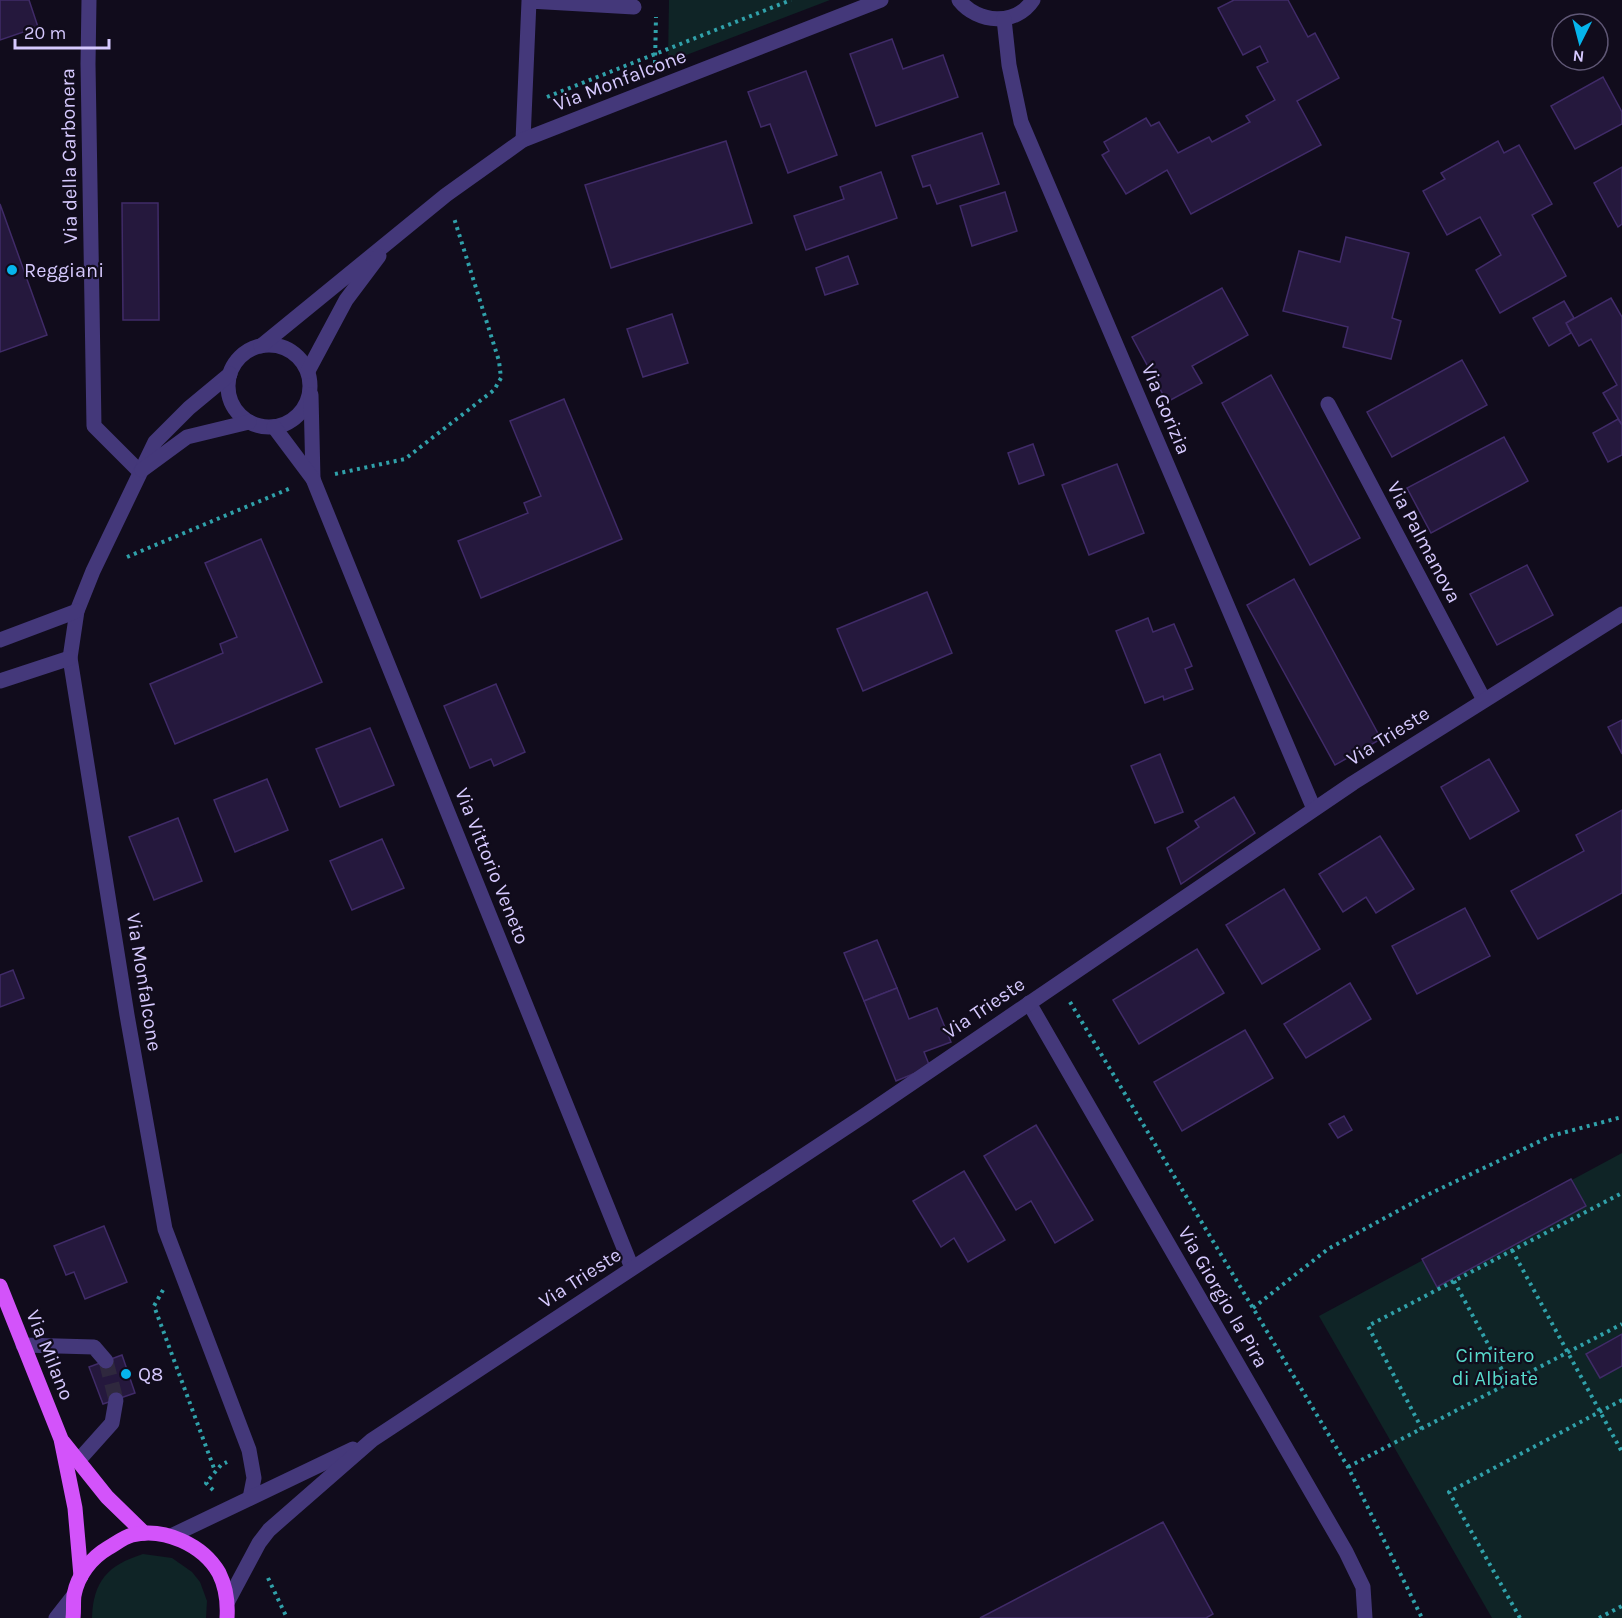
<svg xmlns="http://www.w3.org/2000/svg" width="1622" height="1618" font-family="Karla,sans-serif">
<rect width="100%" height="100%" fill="#110c1c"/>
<g fill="#0f2426">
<polygon points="669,0 830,0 668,62"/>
<polygon points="1622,1153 1622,1618 1492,1618 1319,1316"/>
<path d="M143 1554 172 1558 192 1572 200 1582 207 1601 206 1618H92C93 1581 108 1565 143 1554Z"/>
</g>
<g fill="#25183d" stroke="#402b68" stroke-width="1.5">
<polygon points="0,0 29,0 38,27 0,40"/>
<polygon points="1234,0 1288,0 1308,37 1315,33 1339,78 1297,101 1321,145 1191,214 1167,170 1126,194 1102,155 1109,151 1104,142 1146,118 1151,126 1159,122 1178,153 1209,137 1212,142 1250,122 1246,116 1275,100 1257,67 1268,62 1260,46 1243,55 1218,8"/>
<polygon points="892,39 903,69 943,55 958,97 876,126 850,54"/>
<polygon points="806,71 837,155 788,173 770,124 761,127 748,92"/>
<polygon points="1603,77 1622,112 1622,124 1575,149 1551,106"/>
<polygon points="982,133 999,184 937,204 930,185 923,187 912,156"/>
<polygon points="726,141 752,223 611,268 585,185"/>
<polygon points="1498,141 1504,153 1519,145 1552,204 1532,215 1566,276 1500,313 1476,270 1501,255 1480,217 1447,235 1423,191 1445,179 1441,173"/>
<polygon points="1622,167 1622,224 1618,227 1594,183"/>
<polygon points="881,172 897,218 806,250 794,216 844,199 840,187"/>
<polygon points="1005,192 1017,231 972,246 960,206"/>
<polygon points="122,203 158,203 159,320 123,320"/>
<polygon points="0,204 47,335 0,352"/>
<polygon points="1346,237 1409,253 1392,318 1401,321 1391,359 1343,347 1348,327 1283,311 1299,251 1340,262"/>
<polygon points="848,256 858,284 825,295 816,268"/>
<polygon points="1222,288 1248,335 1192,366 1202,383 1167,402 1132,337"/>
<polygon points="1611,298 1622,317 1622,425 1603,393 1617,385 1591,339 1579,346 1566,323"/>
<polygon points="1564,301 1574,318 1566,323 1571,333 1549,346 1533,318"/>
<polygon points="672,314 688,363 643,377 627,329"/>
<polygon points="1462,360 1487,405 1392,457 1367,412"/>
<polygon points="1271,375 1360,538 1310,565 1222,403"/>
<polygon points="564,399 622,539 481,598 458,541 528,513 524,503 541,496 510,421"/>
<polygon points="1618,419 1622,425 1622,455 1608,462 1593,433"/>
<polygon points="1504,437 1528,481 1431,533 1407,488"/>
<polygon points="1033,444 1044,475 1019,484 1008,453"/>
<polygon points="1117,464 1144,533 1089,555 1062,485"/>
<polygon points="261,539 322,682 175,744 150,684 223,653 220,644 237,637 205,563"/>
<polygon points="1527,565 1553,615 1497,645 1470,594"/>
<polygon points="1294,579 1381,739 1335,765 1247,605"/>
<polygon points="927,592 952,653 863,691 837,629"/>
<polygon points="1148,618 1153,632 1174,624 1192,666 1185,669 1193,689 1164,700 1163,696 1145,703 1116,631"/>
<polygon points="496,684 525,752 494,766 491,759 470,768 444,706"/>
<polygon points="1622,720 1622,754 1608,727"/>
<polygon points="370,728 394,785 340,807 316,749"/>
<polygon points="1160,754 1183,812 1155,823 1131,766"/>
<polygon points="1489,759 1519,811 1470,839 1441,787"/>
<polygon points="267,779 288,830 235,852 214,800"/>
<polygon points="1234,797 1255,833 1181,884 1167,848 1199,827 1195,821"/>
<polygon points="1622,810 1622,893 1538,939 1511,891 1584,851 1576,835"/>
<polygon points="178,818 202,881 154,900 129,837"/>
<polygon points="1380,836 1414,889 1376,913 1366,897 1343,912 1319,874"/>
<polygon points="382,839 404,888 352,910 330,861"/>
<polygon points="1284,889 1320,949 1262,984 1226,925"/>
<polygon points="1465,908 1490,956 1417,994 1392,946"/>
<polygon points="877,940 897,988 864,1001 844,953"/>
<polygon points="1197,949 1224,993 1139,1044 1113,1000"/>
<polygon points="13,970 24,998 0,1007 0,975"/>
<polygon points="1350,983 1371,1019 1306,1058 1284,1024"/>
<polygon points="897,988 909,1019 937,1008 951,1042 924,1052 930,1067 896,1081 864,1001"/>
<polygon points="1245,1030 1273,1078 1182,1131 1154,1082"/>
<polygon points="1344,1116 1352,1130 1338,1138 1329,1124"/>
<polygon points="1036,1125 1093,1220 1055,1243 1031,1201 1016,1210 984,1156"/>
<polygon points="964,1171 1005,1240 968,1262 954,1238 941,1247 913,1201"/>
<polygon points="1571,1179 1586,1206 1437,1287 1422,1259"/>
<polygon points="104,1226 127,1282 85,1299 74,1272 66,1275 54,1246"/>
<polygon points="1622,1334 1622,1366 1600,1378 1586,1354"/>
<polygon points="122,1355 135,1393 103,1404 89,1367"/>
<polygon points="1163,1522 1213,1614 1206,1618 980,1618"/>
</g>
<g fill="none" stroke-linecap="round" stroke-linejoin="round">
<polyline stroke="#2f283e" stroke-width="15" stroke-dasharray="15 8" stroke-linecap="butt" points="106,1361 116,1400"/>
<g stroke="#30a1aa" stroke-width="4" stroke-dasharray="3 4.5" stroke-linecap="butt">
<polyline points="655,63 656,17"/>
<polyline points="547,97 791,0"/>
<polyline points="335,474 405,459 494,390 501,378 499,361 454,218"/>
<polyline points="127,557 291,488"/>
<polyline points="1070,1002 1348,1467 1422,1618"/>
<polyline points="1512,1250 1622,1452"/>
<polyline points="1454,1281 1509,1383"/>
<polyline points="163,1290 154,1306 215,1471"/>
<polyline points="1253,1308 1328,1249 1427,1195 1551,1136 1622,1117"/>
<polyline points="1422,1429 1368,1326 1622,1193"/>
<polyline points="1348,1467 1622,1324"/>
<polyline points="213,1490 206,1483 221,1465 227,1462"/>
<polyline points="268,1578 287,1618"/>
<polyline points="1520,1618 1449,1492 1622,1400"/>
<polyline points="1599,1618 1622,1606"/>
</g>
<g stroke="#44387a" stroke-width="15">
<polyline points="89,0 88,64 94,426 140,472"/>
<path d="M959 0C978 24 1016 26 1033 0"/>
<polyline points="1004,19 1009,65 1021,122 1314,809"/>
<polyline points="523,140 529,1 634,7"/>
<circle cx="269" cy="386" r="41"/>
<polyline points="261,346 446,195 523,140 881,0"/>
<polyline points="308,371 346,300 379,256"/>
<polyline points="230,374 189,408 155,442 93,571 77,611 70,658 127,1015 165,1229 249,1450 254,1478 250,1498"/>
<polyline points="311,395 313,479"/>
<polyline points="1328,404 1484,700"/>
<polyline points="274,427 313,479 632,1268"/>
<polyline points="142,470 187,437 249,422"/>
<polyline points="0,640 77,611"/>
<polyline points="0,681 70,658"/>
<polyline points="1029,1003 1346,1552 1363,1587 1365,1618"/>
<polyline points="23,1345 94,1347 106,1361"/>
<polyline points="78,1461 112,1423 116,1400"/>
<polyline points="171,1536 353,1449"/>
<polyline points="228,1601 259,1543 269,1530 372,1440 865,1115 1353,783 1622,614"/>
<polyline points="56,1618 74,1595"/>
</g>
<g stroke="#d353fa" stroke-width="15">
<polyline points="0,1286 61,1439 75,1508 81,1576"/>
<polyline points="63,1442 107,1497 144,1533"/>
<path d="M73 1618C74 1611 73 1602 74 1595 78 1575 91 1558 108 1548 115 1544 124 1537 132 1535 164 1527 203 1545 219 1573 226 1587 228 1603 227 1618"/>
</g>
</g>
<g fill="#06b5ec" stroke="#110c1c" stroke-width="2">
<circle cx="12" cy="270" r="6"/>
<circle cx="126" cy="1374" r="6"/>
</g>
<g text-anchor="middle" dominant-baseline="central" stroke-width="4.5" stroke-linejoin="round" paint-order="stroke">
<g font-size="20" fill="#d6c9fe" stroke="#110c1c">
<text transform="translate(620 80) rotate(-21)">Via Monfalcone</text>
<text transform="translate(69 156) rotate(-91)">Via della Carbonera</text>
<text transform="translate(1166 409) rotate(67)">Via Gorizia</text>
<text transform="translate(1424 542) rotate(62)">Via Palmanova</text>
<text transform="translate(1388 736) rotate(-32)">Via Trieste</text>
<text transform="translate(492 866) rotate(68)">Via Vittorio Veneto</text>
<text transform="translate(144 982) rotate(81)">Via Monfalcone</text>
<text transform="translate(984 1008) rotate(-34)">Via Trieste</text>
<text transform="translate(580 1278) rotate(-33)">Via Trieste</text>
<text transform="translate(1223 1297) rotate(60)">Via Giorgio la Pira</text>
<text transform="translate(50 1355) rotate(68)">Via Milano</text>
</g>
<g font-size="20" fill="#d6c9fe" stroke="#110c1c" text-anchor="start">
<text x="24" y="270">Reggiani</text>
<text x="138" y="1374">Q8</text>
</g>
<g font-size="20" fill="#58dacc" stroke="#110c1c">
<text x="1495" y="1355">Cimitero<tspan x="1495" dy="23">di Albiate</tspan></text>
</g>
</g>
<g transform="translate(1580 42) rotate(186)"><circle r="28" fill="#110c1c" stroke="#605876" stroke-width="1.5"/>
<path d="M0-4.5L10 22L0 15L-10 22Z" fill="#06b5ec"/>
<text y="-9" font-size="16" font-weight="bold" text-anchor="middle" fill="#d6c9fe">N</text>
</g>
<path d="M15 39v9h94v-9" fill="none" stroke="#d6c9fe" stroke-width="3"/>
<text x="24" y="39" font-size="18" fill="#d6c9fe" stroke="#110c1c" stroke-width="4.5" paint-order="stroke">20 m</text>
</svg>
